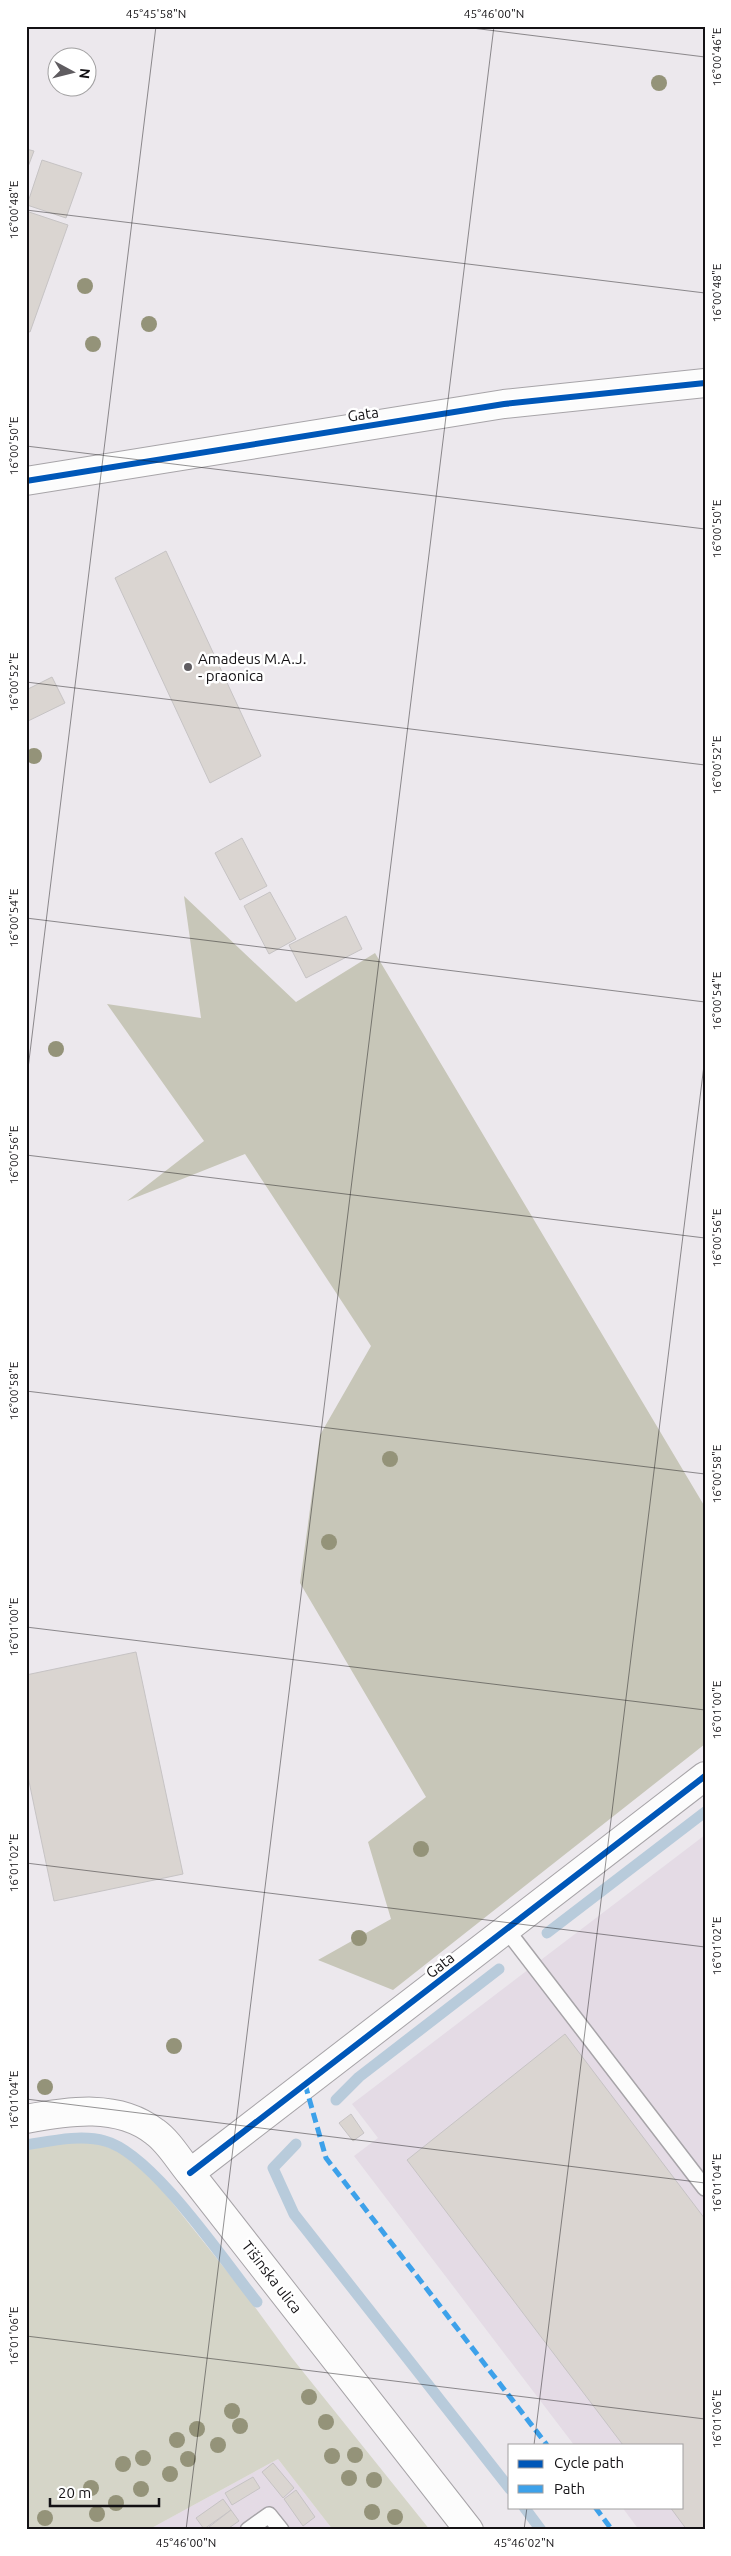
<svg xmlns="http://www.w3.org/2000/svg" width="731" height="2556" font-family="Ubuntu,sans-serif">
<rect width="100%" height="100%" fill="#ece8ed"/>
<g fill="#e4dbe5">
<polygon points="705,1835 705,2530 639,2530 622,2507 682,2507 682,2445 574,2445 354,2156 378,2138 352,2104"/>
<polygon points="278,2459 333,2530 148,2530"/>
</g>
<polygon fill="#d5d5c8" points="93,2141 119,2152 148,2172 249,2299 292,2358 430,2530 333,2530 278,2459 148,2530 26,2530 26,2148 47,2144"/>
<polygon fill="#c7c6b8" points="184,896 296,1002 375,953 705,1507 705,1744 393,1990 318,1960 391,1919 368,1842 426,1797 300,1583 320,1435 371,1346 245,1154 127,1201 204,1141 107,1004 201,1018"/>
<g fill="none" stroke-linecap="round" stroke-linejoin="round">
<g stroke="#b8cbdb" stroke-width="11">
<polyline points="547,1933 705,1812"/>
<polyline points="336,2100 359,2077 499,1969"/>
<polyline points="296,2144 273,2168 294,2214 510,2489"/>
<path d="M26 2145C51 2141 81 2134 105 2141 152 2153 225 2262 257 2302"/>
<polyline points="524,2507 541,2530"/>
</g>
</g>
<g fill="#dad5d1" stroke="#c6c3c4">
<polygon points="26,149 34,151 26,172"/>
<polygon points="42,160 82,173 66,218 27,205"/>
<polygon points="26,211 68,225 30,332 26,331"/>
<polygon points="166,551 261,756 210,783 115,578"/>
<polygon points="52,677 65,703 26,722 26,690"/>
<polygon points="242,838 267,886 240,900 215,853"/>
<polygon points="270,892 296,939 269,954 244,906"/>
<polygon points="346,916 362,949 306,978 289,945"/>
<polygon points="136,1652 183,1874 54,1901 26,1767 26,1675"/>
<polygon points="565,2034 705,2219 705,2530 687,2530 670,2507 682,2507 682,2445 623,2445 407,2160"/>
<polygon points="351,2114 364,2133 353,2141 339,2123"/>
<polygon points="273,2463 294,2488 283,2498 262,2472"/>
<polygon points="253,2477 260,2488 232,2505 225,2493"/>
<polygon points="296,2490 315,2517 303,2526 284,2499"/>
<polygon points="223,2499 231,2510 204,2529 196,2518"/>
<polygon points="231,2510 239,2521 226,2530 205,2530"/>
</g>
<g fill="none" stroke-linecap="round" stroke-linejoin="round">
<defs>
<g id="service">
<polyline points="506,1929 705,2188"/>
<polyline points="248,2530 269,2515 281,2530"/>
</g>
<g id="minor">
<polyline points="26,481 504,404 705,383"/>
<path d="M26 2119C69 2111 118 2103 155 2132 169 2142 179 2160 190 2173L469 2530"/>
<polyline points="190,2173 705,1776"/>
</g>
</defs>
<use href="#service" stroke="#a7a4a8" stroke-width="18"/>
<use href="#minor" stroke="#a7a4a8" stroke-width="30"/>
<use href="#service" stroke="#fcfcfc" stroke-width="15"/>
<use href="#minor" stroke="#fcfcfc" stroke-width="28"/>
<g stroke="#3da1ea" stroke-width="5" stroke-dasharray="10 5" stroke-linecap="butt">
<polyline points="305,2084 326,2158 547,2445"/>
<polyline points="595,2507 612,2530"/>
</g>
<defs>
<g id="cycleway">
<polyline points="26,481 504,404 705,383"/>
<polyline points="190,2173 705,1776"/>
</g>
</defs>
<use href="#cycleway" stroke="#fff" stroke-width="9"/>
<use href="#cycleway" stroke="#0057b8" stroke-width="6"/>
</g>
<g fill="#949379">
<circle cx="659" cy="83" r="8"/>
<circle cx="85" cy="286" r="8"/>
<circle cx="149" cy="324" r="8"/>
<circle cx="93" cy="344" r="8"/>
<circle cx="34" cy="756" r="8"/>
<circle cx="56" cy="1049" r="8"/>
<circle cx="390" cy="1459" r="8"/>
<circle cx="329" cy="1542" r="8"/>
<circle cx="421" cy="1849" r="8"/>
<circle cx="359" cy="1938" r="8"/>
<circle cx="174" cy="2046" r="8"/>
<circle cx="45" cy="2087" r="8"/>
<circle cx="309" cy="2397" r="8"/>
<circle cx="232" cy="2411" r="8"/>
<circle cx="326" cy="2422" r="8"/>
<circle cx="240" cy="2426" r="8"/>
<circle cx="197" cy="2429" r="8"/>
<circle cx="177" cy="2440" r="8"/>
<circle cx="218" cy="2445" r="8"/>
<circle cx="355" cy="2455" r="8"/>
<circle cx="332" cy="2456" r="8"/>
<circle cx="143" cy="2458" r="8"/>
<circle cx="188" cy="2459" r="8"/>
<circle cx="123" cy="2464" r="8"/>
<circle cx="170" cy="2474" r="8"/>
<circle cx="349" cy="2478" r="8"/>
<circle cx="374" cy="2480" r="8"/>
<circle cx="91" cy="2488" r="8"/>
<circle cx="141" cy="2489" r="8"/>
<circle cx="116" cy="2503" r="8"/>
<circle cx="372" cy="2512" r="8"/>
<circle cx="97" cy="2514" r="8"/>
<circle cx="395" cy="2517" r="8"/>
<circle cx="45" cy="2518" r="8"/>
</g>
<path fill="none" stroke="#131114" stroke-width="1" stroke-opacity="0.45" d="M456 26 705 57M26 210 705 293M26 446 705 529M26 682 705 765M26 918 705 1002M26 1085 156 26M26 1155 705 1238M26 1391 705 1474M26 1627 705 1710M26 1863 705 1947M26 2099 705 2183M26 2336 705 2419M534 2445 705 1057M186 2530 494 26M524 2530 527 2507"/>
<circle fill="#5f5c60" stroke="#fff" stroke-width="2" cx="188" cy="667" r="5"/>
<g text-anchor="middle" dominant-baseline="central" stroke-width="5" stroke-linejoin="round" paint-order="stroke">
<g font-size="15" fill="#131114" stroke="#fff">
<text transform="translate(363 414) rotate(-9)">Gata</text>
<text transform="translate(440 1965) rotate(-38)">Gata</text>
<text transform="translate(272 2277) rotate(52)">Tišinska ulica</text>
</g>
<g font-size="15" fill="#131114" stroke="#fff" text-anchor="start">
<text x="198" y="658">Amadeus M.A.J.<tspan x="198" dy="17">- praonica</tspan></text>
</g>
</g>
<rect width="731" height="2556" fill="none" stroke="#ffffff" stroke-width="55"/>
<rect x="508" y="2444" width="175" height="65" fill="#ffffff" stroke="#a1a0a1"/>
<rect x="518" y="2460" width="25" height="8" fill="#0057b8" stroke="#a1a0a1"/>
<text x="554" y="2468" font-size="15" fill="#131114">Cycle path</text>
<rect x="518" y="2485" width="25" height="8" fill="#3da1ea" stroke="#a1a0a1"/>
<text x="554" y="2494" font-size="15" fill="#131114">Path</text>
<g transform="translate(72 72) rotate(97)"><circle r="24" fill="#ffffff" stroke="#a1a0a1"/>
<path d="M0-4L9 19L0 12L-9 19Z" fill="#5f5c60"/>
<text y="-8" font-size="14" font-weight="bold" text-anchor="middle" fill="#131114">N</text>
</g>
<path d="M50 2498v8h109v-8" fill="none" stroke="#131114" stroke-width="2.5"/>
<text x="58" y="2498" font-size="15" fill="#131114" stroke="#ffffff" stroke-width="4" paint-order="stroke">20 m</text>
<rect x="28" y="28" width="676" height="2500" fill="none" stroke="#131114" stroke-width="2"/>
<g font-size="12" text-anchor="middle" fill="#131114">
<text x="156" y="18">45°45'58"N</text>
<text x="494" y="18">45°46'00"N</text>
<text transform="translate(717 57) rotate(-90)" y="4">16°00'46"E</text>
<text transform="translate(14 210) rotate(-90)" y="4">16°00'48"E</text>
<text transform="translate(717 293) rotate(-90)" y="4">16°00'48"E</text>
<text transform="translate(14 446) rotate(-90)" y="4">16°00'50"E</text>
<text transform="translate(717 529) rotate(-90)" y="4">16°00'50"E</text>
<text transform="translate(14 682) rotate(-90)" y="4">16°00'52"E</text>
<text transform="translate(717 765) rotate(-90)" y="4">16°00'52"E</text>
<text transform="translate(14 918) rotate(-90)" y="4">16°00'54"E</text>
<text transform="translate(717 1001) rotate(-90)" y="4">16°00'54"E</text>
<text transform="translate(14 1155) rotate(-90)" y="4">16°00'56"E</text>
<text transform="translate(717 1238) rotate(-90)" y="4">16°00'56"E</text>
<text transform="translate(14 1391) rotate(-90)" y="4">16°00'58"E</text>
<text transform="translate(717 1474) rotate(-90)" y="4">16°00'58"E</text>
<text transform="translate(14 1627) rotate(-90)" y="4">16°01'00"E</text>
<text transform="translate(717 1710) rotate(-90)" y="4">16°01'00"E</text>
<text transform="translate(14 1863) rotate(-90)" y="4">16°01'02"E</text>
<text transform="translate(717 1946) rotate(-90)" y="4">16°01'02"E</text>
<text transform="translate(14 2100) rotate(-90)" y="4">16°01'04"E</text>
<text transform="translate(717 2183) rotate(-90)" y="4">16°01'04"E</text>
<text transform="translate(14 2336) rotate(-90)" y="4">16°01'06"E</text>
<text transform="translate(717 2419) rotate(-90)" y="4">16°01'06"E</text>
<text x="186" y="2547">45°46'00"N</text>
<text x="524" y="2547">45°46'02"N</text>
</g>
</svg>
